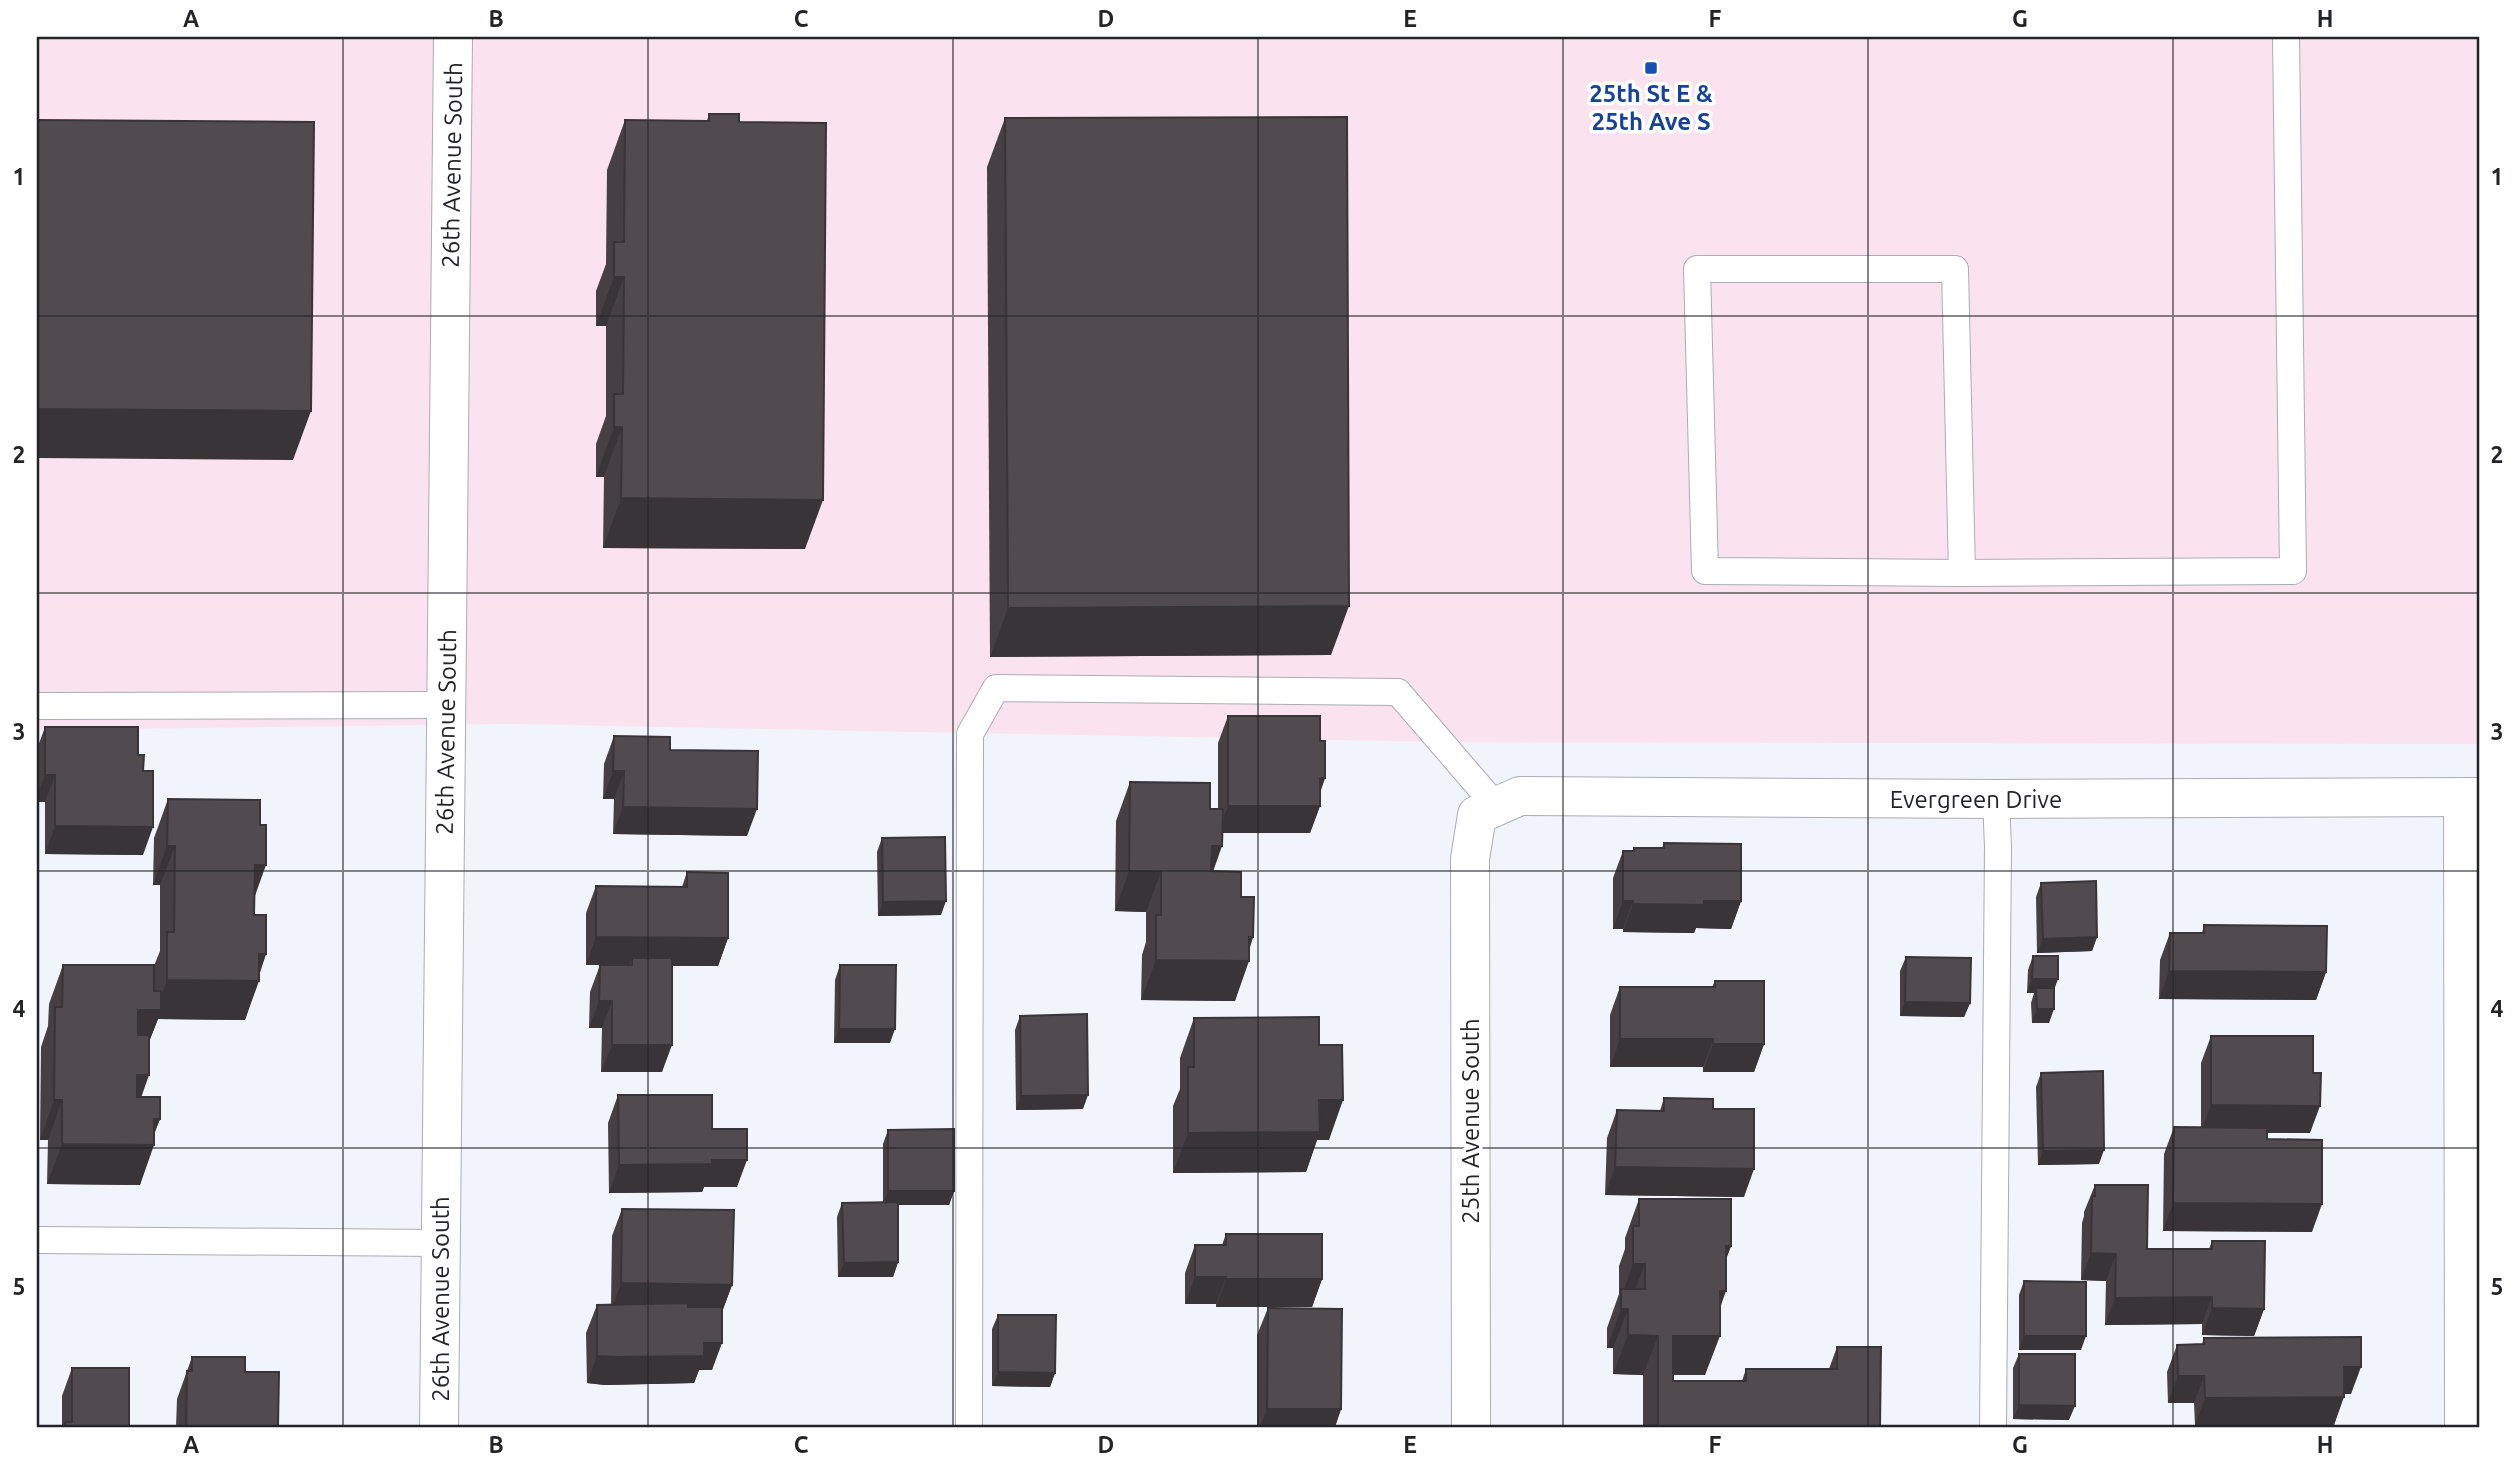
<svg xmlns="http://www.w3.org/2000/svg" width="2516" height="1464" font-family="Ubuntu,sans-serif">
<rect width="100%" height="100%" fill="#f1f4fb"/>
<polygon fill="#fae3ee" points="37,37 2479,37 2479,744 1434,742 512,724 37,730"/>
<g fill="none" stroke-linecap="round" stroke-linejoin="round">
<defs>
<g id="service">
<polyline points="1962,573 1955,269 1697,269 1705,571 1962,573 2293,571 2286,37"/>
<polyline points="37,706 446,705"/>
<polyline points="37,1240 440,1243"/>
<polyline points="969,1427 970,734 996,688 1398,692 1496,806"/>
<polyline points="1993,1427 1998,847 1996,799"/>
</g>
<g id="minor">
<polyline points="2463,798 2464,1427"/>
<polyline points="1471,1427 1470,859 1477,815 1520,796 1996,799 2479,797"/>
</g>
<polyline id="tertiary" points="439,1427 453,37"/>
</defs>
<use href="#service" stroke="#aaadb4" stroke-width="28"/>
<use href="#minor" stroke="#aaadb4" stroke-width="40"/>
<use href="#tertiary" stroke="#aaadb4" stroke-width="40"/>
<use href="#service" stroke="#fff" stroke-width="26"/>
<use href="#minor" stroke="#fff" stroke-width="38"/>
<use href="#tertiary" stroke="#fff" stroke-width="38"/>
</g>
<g fill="#464044">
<polygon points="709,114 739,122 805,549 603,548 604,477 596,477 596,444 606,416 606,326 596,326 596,291 606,264 607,170 625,120 707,121"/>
<polygon points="1005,118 1331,655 990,657 987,167"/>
<polygon points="1228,716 1320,741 1325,778 1320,793 1320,806 1310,833 1222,833 1213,871 1241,897 1253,937 1235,1001 1141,1000 1142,955 1146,942 1146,912 1115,911 1116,821 1130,782 1210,809 1218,809 1218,743"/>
<polygon points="45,727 138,755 143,771 143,855 45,854 45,802 37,802 37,749"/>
<polygon points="614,736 670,750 747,836 613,834 614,799 603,799 604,764"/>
<polygon points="168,799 254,896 254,915 266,954 245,1020 158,1019 149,1042 141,1097 160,1119 154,1133 140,1185 47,1184 48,1140 40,1140 41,1047 48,1026 49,1004 63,965 154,966 160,951 160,885 153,885 154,838"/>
<polygon points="882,838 941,915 878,916 877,852"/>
<polygon points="1664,843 1741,901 1731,929 1696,928 1694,933 1623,932 1623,929 1613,929 1613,878 1623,851 1633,851 1634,848 1662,848"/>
<polygon points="687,872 728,938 718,966 672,966 662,1072 601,1072 602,1028 589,1028 590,992 600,965 586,965 586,913 596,886 682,887"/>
<polygon points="2041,883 2097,937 2092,951 2037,953 2036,897"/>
<polygon points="2204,925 2326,972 2316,1000 2159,999 2160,960 2170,933 2202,933"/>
<polygon points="2033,956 2054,988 2049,1023 2032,1023 2031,1003 2034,993 2027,993 2028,970"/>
<polygon points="1906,957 1970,1003 1964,1017 1900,1016 1900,971"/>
<polygon points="840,965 890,1043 834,1043 835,980"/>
<polygon points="1715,981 1764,1044 1754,1072 1703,1072 1703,1067 1610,1067 1610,1015 1620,987 1712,987"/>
<polygon points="1020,1016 1083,1109 1016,1110 1015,1030"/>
<polygon points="1194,1018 1319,1045 1329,1140 1317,1140 1306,1172 1173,1173 1173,1106 1180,1089 1180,1058"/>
<polygon points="2211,1036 2310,1133 2267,1133 2267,1139 2312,1232 2163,1231 2164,1154 2174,1127 2201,1127 2201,1063"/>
<polygon points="2041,1073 2099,1164 2038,1165 2036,1087"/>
<polygon points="618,1095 712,1129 737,1187 704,1187 702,1192 609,1193 608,1123"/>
<polygon points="1664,1098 1713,1109 1744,1197 1605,1195 1607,1138 1617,1110 1660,1111"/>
<polygon points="888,1130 954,1191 949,1205 898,1205 898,1262 893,1277 838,1277 837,1217 842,1203 883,1202 883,1144"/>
<polygon points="2095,1185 2147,1249 2209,1249 2212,1241 2264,1309 2254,1336 2202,1335 2202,1324 2105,1325 2106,1281 2081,1280 2082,1223 2084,1216 2084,1212"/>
<polygon points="1639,1199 1731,1246 1726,1259 1720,1309 1705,1375 1673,1375 1673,1381 1742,1381 1746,1369 1829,1369 1837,1347 1880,1427 1643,1427 1643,1375 1613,1374 1613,1348 1607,1348 1607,1328 1619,1294 1619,1266 1625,1249 1625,1238"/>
<polygon points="622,1209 732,1285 722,1312 712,1370 699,1370 694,1383 605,1385 587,1383 586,1333 597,1305 611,1305 612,1236"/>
<polygon points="1226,1234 1322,1279 1312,1307 1216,1307 1216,1304 1185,1304 1185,1273 1195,1245 1222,1245"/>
<polygon points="2024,1281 2081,1350 2019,1350 2019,1295"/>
<polygon points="1268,1308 1341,1409 1335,1427 1257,1427 1257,1335"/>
<polygon points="998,1315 1055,1373 1050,1387 992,1386 992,1329"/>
<polygon points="2204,1338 2351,1394 2344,1394 2334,1425 2195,1425 2194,1403 2168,1403 2167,1372 2177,1345 2202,1344"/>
<polygon points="2019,1354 2069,1420 2013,1419 2013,1368"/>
<polygon points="192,1357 245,1372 278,1427 176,1427 177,1399"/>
<polygon points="72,1368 129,1427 62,1427 62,1396"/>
</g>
<g fill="#393437">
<polygon points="614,277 624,277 606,326 596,326"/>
<polygon points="37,409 311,411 293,460 37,458"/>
<polygon points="614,427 622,427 604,477 596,477"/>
<polygon points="621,498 823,500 805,549 603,548"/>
<polygon points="1349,606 1331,655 990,657 1008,608"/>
<polygon points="613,771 624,771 614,799 603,799"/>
<polygon points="45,775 55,775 45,802 37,802 37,797"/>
<polygon points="1320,778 1325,778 1315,806 1320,806 1310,833 1218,833 1228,806"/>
<polygon points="623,807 757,809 747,836 613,834"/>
<polygon points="55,826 153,827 143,855 45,854"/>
<polygon points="167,846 175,846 160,885 153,885"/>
<polygon points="1212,846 1222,846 1208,886"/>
<polygon points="255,865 266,865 252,904"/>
<polygon points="1129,871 1161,872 1146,912 1115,911"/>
<polygon points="946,901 941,915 878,916 883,902"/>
<polygon points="1623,901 1633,901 1623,929 1613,929"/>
<polygon points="1704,901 1741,901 1731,929 1696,928 1694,933 1623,932 1633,904"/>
<polygon points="596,937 728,938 718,966 632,965 632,958 629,965 586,965"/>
<polygon points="1249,937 1253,937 1244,961 1249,961 1235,1001 1141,1000 1156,960"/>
<polygon points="2097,937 2092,951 2037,953 2043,939"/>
<polygon points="259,954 266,954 256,981 259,981 245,1020 158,1019 146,1049 124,1049 138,1010 156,1010 167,980"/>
<polygon points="2169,971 2326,972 2316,1000 2159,999"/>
<polygon points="2032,979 2058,979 2053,993 2036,988 2034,993 2027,993"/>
<polygon points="599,1001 612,1001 602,1028 589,1028"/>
<polygon points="1905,1002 1970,1003 1964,1017 1900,1016"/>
<polygon points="2037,1009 2054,1009 2049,1023 2032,1023"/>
<polygon points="839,1029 895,1029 890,1043 834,1043"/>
<polygon points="1620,1039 1713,1039 1703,1067 1610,1067"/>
<polygon points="1713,1044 1764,1044 1754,1072 1703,1072"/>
<polygon points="612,1045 672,1045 662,1072 601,1072"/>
<polygon points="137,1075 149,1075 135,1115"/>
<polygon points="1088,1095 1083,1109 1016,1110 1021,1096"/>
<polygon points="54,1100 62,1100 48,1140 40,1140"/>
<polygon points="1319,1100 1343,1100 1329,1140 1317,1140 1306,1172 1173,1173 1188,1133"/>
<polygon points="2211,1105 2320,1106 2310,1133 2201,1132"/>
<polygon points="154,1119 160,1119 150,1145 154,1145 140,1185 47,1184 62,1144"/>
<polygon points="2104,1150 2099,1164 2038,1165 2043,1151"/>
<polygon points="712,1160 747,1160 737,1187 704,1187 702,1192 609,1193 619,1165"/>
<polygon points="1615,1167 1754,1169 1744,1197 1605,1195"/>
<polygon points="888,1191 954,1191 949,1205 883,1205"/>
<polygon points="2173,1203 2322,1204 2312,1232 2163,1231"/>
<polygon points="1726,1246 1731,1246 1716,1286"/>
<polygon points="2091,1253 2116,1254 2106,1281 2081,1280"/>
<polygon points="898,1262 893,1277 838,1277 844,1263"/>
<polygon points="1633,1264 1645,1264 1630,1303 1621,1298"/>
<polygon points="1195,1277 1226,1277 1216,1304 1185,1304"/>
<polygon points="1226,1279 1322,1279 1312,1307 1216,1307"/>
<polygon points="621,1283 732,1285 722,1312 611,1311"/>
<polygon points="1720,1291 1726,1291 1712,1331"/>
<polygon points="2212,1297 2202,1324 2105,1325 2115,1298"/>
<polygon points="2212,1308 2264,1309 2254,1336 2202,1335"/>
<polygon points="1621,1309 1628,1309 1613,1348 1607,1348"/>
<polygon points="1628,1335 1658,1336 1643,1375 1613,1374"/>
<polygon points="1673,1336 1720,1336 1705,1375 1658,1375"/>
<polygon points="2024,1336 2086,1336 2081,1350 2019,1350"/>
<polygon points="704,1343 722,1343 712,1370 699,1370 694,1383 605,1385 587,1383 597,1356"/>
<polygon points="2344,1367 2361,1367 2351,1394 2334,1394"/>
<polygon points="998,1372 1055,1373 1050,1387 992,1386"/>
<polygon points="2178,1376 2204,1376 2194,1403 2168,1403"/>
<polygon points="2344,1397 2334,1425 2195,1425 2205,1398"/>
<polygon points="2019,1405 2075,1406 2069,1420 2013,1419"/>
<polygon points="1267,1409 1341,1409 1335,1427 1260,1427"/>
</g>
<g fill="#514b4f" stroke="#393437" stroke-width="2">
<polygon points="709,114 739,114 739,122 826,123 823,500 621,498 622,427 614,427 614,394 623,394 624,277 614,277 614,242 624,242 625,120 709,121"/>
<polygon points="1347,117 1349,606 1008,608 1005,118"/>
<polygon points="37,120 314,122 311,411 37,409"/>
<polygon points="1228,716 1320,716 1320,741 1325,741 1325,778 1320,778 1320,806 1228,806"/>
<polygon points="45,727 138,727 138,755 144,755 143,771 153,771 153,827 55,826 55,775 45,775"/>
<polygon points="614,736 670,737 670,750 758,751 757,809 623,807 624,771 613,771"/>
<polygon points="1130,782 1210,783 1210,809 1223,809 1222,846 1212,846 1211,871 1241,872 1241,897 1254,897 1253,937 1249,937 1249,961 1156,960 1156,915 1161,915 1161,872 1129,871"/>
<polygon points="168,799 260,800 260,825 266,825 266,865 255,865 254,915 266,915 266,954 259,954 259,981 167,980 167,932 174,932 175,846 167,846"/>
<polygon points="945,837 946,901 883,902 882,838"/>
<polygon points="1664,843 1741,844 1741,901 1704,901 1704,905 1633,904 1633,901 1623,901 1623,851 1634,851 1634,848 1664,848"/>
<polygon points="687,872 728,873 728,938 596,937 596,886 687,887"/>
<polygon points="2096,881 2097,937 2043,939 2041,883"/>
<polygon points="2204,925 2327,926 2326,972 2169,971 2170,933 2204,933"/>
<polygon points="2033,956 2058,956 2058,979 2032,979"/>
<polygon points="1906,957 1971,958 1970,1003 1905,1002"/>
<polygon points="632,958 672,958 672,1045 612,1045 612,1001 599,1001 600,965 632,965"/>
<polygon points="63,965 154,965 154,991 161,991 161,1010 138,1010 138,1035 149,1035 149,1075 137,1075 137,1097 160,1097 160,1119 154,1119 154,1145 62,1144 62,1100 54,1100 55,1007 62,1007"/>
<polygon points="840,965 896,965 895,1029 839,1029"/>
<polygon points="1715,981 1764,981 1764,1044 1713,1044 1713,1039 1620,1039 1620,987 1715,987"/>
<polygon points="2036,988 2054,988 2054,1009 2037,1009"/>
<polygon points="1087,1014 1088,1095 1021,1096 1020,1016"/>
<polygon points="1319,1017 1319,1045 1342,1045 1343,1100 1319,1100 1320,1132 1188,1133 1188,1067 1194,1067 1194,1018"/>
<polygon points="2211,1036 2313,1036 2313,1073 2321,1073 2320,1106 2211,1105"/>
<polygon points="2103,1071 2104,1150 2043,1151 2041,1073"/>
<polygon points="618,1095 712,1095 712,1129 747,1129 747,1160 712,1160 712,1164 619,1165"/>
<polygon points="1664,1098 1713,1099 1713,1109 1754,1109 1754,1169 1615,1167 1617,1110 1664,1111"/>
<polygon points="2174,1127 2267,1128 2267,1139 2322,1140 2322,1204 2173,1203"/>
<polygon points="954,1129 954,1191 888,1191 888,1130"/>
<polygon points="2095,1185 2148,1185 2147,1249 2212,1249 2212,1241 2265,1241 2264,1309 2212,1308 2212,1297 2115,1298 2116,1254 2091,1253 2092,1196 2095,1196"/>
<polygon points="1639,1199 1731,1199 1731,1246 1726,1246 1726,1291 1720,1291 1720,1336 1673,1336 1673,1381 1746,1381 1746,1369 1837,1369 1837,1347 1881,1347 1880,1427 1658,1427 1658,1336 1628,1335 1628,1309 1621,1309 1621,1289 1645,1289 1645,1264 1633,1264 1633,1226 1639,1226"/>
<polygon points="898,1202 898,1262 844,1263 842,1203"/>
<polygon points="622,1209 734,1210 732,1285 621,1283"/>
<polygon points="1226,1234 1322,1234 1322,1279 1226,1279 1226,1277 1195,1277 1195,1245 1226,1245"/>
<polygon points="2024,1281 2086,1282 2086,1336 2024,1336"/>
<polygon points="688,1303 688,1307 722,1307 722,1343 704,1343 704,1356 615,1357 597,1356 597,1305"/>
<polygon points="1268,1308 1342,1309 1341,1409 1267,1409"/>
<polygon points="998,1315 1056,1315 1055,1373 998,1372"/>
<polygon points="2361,1337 2361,1367 2344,1367 2344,1397 2205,1398 2204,1376 2178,1376 2177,1345 2204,1344 2204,1338"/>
<polygon points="2019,1354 2075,1354 2075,1406 2019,1405"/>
<polygon points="192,1357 245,1357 245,1372 279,1372 278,1427 186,1427 187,1371 192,1371"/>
<polygon points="72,1368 129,1368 129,1427 65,1427 65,1422 72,1422"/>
</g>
<path fill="none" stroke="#232427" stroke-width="2" stroke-opacity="0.55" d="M343 37V1427M648 37V1427M953 37V1427M1258 37V1427M1563 37V1427M1868 37V1427M2173 37V1427M37 316H2479M37 593H2479M37 871H2479M37 1148H2479"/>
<rect fill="#1a4fb4" stroke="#fff" stroke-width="2.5" x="1644" y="61" width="14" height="14" rx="3.5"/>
<g text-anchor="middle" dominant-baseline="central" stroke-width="7" stroke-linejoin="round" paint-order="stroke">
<g font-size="24" font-weight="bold" fill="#164399" stroke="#fff">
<text x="1651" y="93">25th St E &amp;<tspan x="1651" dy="28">25th Ave S</tspan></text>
</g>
<g font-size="24" fill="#232427" stroke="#fff">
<text transform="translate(452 165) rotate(-89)">26th Avenue South</text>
<text transform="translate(446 732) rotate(-89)">26th Avenue South</text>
<text x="1976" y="799">Evergreen Drive</text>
<text transform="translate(1470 1121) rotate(-90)">25th Avenue South</text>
<text transform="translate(440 1299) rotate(-90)">26th Avenue South</text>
</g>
</g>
<rect width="2516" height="1464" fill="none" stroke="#ffffff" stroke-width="77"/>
<rect x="38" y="38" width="2440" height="1388" fill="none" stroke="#232427" stroke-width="2.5"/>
<g font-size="23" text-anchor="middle" font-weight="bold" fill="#232427">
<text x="191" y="27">A</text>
<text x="496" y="27">B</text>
<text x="801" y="27">C</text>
<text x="1106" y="27">D</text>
<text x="1410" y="27">E</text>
<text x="1715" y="27">F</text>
<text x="2020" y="27">G</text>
<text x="2325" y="27">H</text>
<text x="19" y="185">1</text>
<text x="2497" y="185">1</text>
<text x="19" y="463">2</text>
<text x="2497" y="463">2</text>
<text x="19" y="740">3</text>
<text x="2497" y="740">3</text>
<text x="19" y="1017">4</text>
<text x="2497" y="1017">4</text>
<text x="19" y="1295">5</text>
<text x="2497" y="1295">5</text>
<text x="191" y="1453">A</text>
<text x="496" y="1453">B</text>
<text x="801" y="1453">C</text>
<text x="1106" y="1453">D</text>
<text x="1410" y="1453">E</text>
<text x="1715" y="1453">F</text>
<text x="2020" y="1453">G</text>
<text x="2325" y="1453">H</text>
</g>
</svg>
